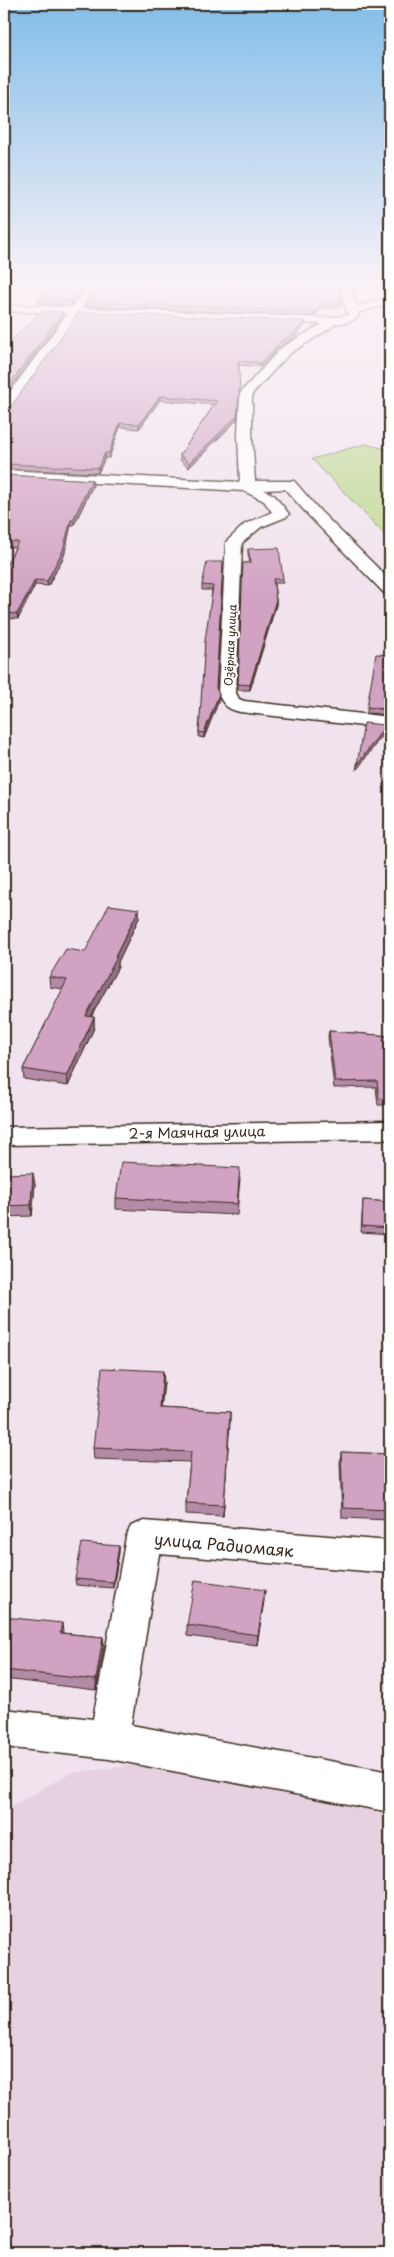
<svg xmlns="http://www.w3.org/2000/svg" width="394" height="2257" font-family="'Playpen Sans',sans-serif">
<rect width="100%" height="100%" fill="#f1e3ed"/>
<filter id="ink" filterUnits="userSpaceOnUse"><feTurbulence type="fractalNoise" baseFrequency=".02" numOctaves="2"/><feDisplacementMap in="SourceGraphic" scale="10" xChannelSelector="R" yChannelSelector="G"/><feConvolveMatrix kernelMatrix="1 2 1 2 8 2 1 2 1" color-interpolation-filters="sRGB"/></filter>
<g filter="url(#ink)">
<polygon fill="#e7d0e0" points="193,1758 390,1798 390,2253 4,2253 4,1811 70,1773"/>
<polygon fill="#bdd990" stroke="#7c8257" points="365,444 390,450 390,540 312,459"/>
<g fill="none" stroke-linecap="round" stroke-linejoin="round">
<defs>
<g id="minor">
<path d="M88 284H99L82 308 330 318 348 315 339 284H349L357 306 390 298V304L359 312 357 318 348 322 334 324 332 327 289 354 252 394V434L255 481H294L320 511 390 580V594L384 593 310 517 285 489 264 490 274 495 289 514 286 517 261 527 242 543 236 693 239 699 244 701 390 717V729L240 712C227 709 223 705 218 693L226 542 245 524 272 512 264 501 244 491 4 478V470L240 482 238 434 240 393 281 348 322 324 78 314 9 412 4 413V400L67 314 4 311V305L72 307Z"/>
<polygon points="390,1121 390,1139 4,1145 4,1127"/>
<polygon points="144,1521 390,1541 390,1573 159,1554 131,1725 390,1772 390,1812 109,1759 4,1747 4,1709 93,1719 126,1537 131,1526"/>
</g>
</defs>
<use href="#minor" stroke="#3b2a1e" stroke-width="3"/>
<use href="#minor" fill="#fff" fill-rule="evenodd"/>
</g>
<g fill="#b48ba7" stroke="#3b2a1e">
<polygon points="51,284 85,284 71,305 38,304 38,300"/>
<polygon points="341,299 340,308 322,308 315,316 86,306 85,302"/>
<polygon points="306,321 305,325 292,340 280,347 260,367 239,365 237,420 189,468 180,460 180,455 214,405 160,400 139,429 120,427 109,458 105,458 98,473 4,469 4,410"/>
<polygon points="4,475 92,480 93,485 74,525 71,525 64,556 48,586 35,585 18,619 4,618 4,571 15,547 4,547"/>
<polygon points="248,549 283,579 283,583 274,583 276,600 276,605 250,690 238,690 243,563 250,563 248,554"/>
<polygon points="223,562 216,688 219,700 204,738 199,737 199,732 212,590 202,590 202,585"/>
<polygon points="367,707 390,710 389,715 367,713"/>
<polygon points="139,909 139,918 118,962 118,967 91,1017 94,1017 94,1028 68,1086 24,1079 23,1069 63,989 50,987 49,977 85,952"/>
<polygon points="329,1031 390,1036 390,1105 378,1105 376,1087 334,1088 328,1037"/>
<polygon points="4,1174 35,1184 32,1216 4,1217"/>
<polygon points="240,1178 237,1215 116,1209 116,1198"/>
<polygon points="363,1200 390,1202 390,1234 361,1232"/>
<polygon points="164,1382 161,1408 230,1412 223,1516 186,1514 186,1503 190,1462 94,1459 93,1448"/>
<polygon points="341,1452 390,1454 390,1520 342,1518 340,1463"/>
<polygon points="119,1546 119,1552 113,1588 76,1585 75,1579"/>
<polygon points="264,1600 257,1645 187,1636 187,1625"/>
<polygon points="4,1617 62,1633 103,1637 104,1646 96,1690 4,1679"/>
</g>
<g fill="#927188" stroke="#3b2a1e">
<polygon points="82,284 85,284 71,305 71,301"/>
<polygon points="322,303 322,308 315,316 315,311"/>
<polygon points="63,312 63,316 4,397 4,392"/>
<polygon points="306,321 305,325 292,340 280,347 260,367 260,363 280,342"/>
<polygon points="240,391 237,420 189,468 189,463"/>
<polygon points="160,396 160,400 139,429 139,424"/>
<polygon points="120,423 120,427 109,458 109,453"/>
<polygon points="105,453 105,458 98,473 98,468"/>
<polygon points="92,480 93,485 74,525 73,520"/>
<polygon points="71,520 71,525 64,556 48,586 47,581"/>
<polygon points="35,580 35,585 18,619 17,614"/>
<polygon points="276,600 276,605 250,690 250,685"/>
<polygon points="219,694 219,700 204,738 204,733"/>
<polygon points="386,725 386,730 356,771 357,765"/>
<polygon points="5,827 6,837 4,841 4,829"/>
<polygon points="139,909 139,918 118,962 118,967 86,1026 86,1016"/>
<polygon points="94,1017 94,1028 68,1086 67,1076"/>
<polygon points="33,1173 35,1184 32,1216 31,1205"/>
<polygon points="163,1371 164,1382 160,1419 160,1408"/>
<polygon points="230,1412 230,1423 223,1516 224,1505"/>
<polygon points="119,1546 119,1552 113,1588 113,1582"/>
<polygon points="265,1590 264,1600 257,1645 258,1635"/>
<polygon points="62,1623 63,1633 61,1643 60,1633"/>
<polygon points="103,1637 104,1646 96,1690 96,1680"/>
</g>
<g fill="#d1a2c2" stroke="#3b2a1e">
<polygon points="51,284 82,284 71,301 38,300"/>
<polygon points="98,284 230,284 284,287 284,284 339,284 342,294 340,304 322,303 315,311 85,302"/>
<polygon points="42,311 63,312 4,392 4,347"/>
<polygon points="79,312 306,321 292,335 280,342 260,363 238,361 240,386 237,416 189,463 180,455 217,401 160,396 139,424 120,423 109,453 105,453 98,468 4,464 4,410 10,408"/>
<polygon points="4,475 92,480 73,520 71,520 63,550 47,581 35,580 17,614 4,613 4,571 18,542 4,541"/>
<polygon points="279,548 283,579 273,579 276,600 250,685 238,684 243,563 251,563 248,549"/>
<polygon points="207,562 223,562 216,688 219,694 204,733 199,732 205,640 213,586 202,585"/>
<polygon points="376,654 390,655 390,710 367,707"/>
<polygon points="364,723 386,725 357,765"/>
<polygon points="109,905 139,909 115,957 117,957 86,1016 94,1017 67,1076 23,1069 67,980 49,977 66,949 85,952"/>
<polygon points="329,1031 390,1036 390,1099 379,1099 377,1081 335,1082"/>
<polygon points="121,1162 240,1168 237,1204 116,1198"/>
<polygon points="33,1173 31,1205 4,1206 4,1174"/>
<polygon points="363,1200 390,1202 390,1228 362,1226"/>
<polygon points="102,1368 163,1371 160,1408 230,1412 224,1505 186,1503 191,1452 93,1448"/>
<polygon points="341,1452 390,1454 390,1510 343,1508"/>
<polygon points="82,1543 119,1546 113,1582 75,1579"/>
<polygon points="195,1580 265,1590 258,1635 187,1625"/>
<polygon points="4,1617 62,1623 60,1633 103,1637 96,1680 4,1670"/>
</g>
</g>
<linearGradient id="sky" x2="0" y2="1"><stop stop-color="#82bde9"/><stop offset="0.47" stop-color="#f9f2f7"/><stop offset="1" stop-color="#f9f2f7" stop-opacity="0"/></linearGradient>
<rect width="394" height="600" fill="url(#sky)"/>
<g text-anchor="middle" dominant-baseline="central" stroke-width="4" stroke-linejoin="round" paint-order="stroke">
<g font-size="11" fill="#3b2a1e" stroke="#fff">
<text transform="translate(230 645) rotate(-87)">Озёрная улица</text>
</g>
<g font-size="14" fill="#3b2a1e" stroke="#fff">
<text transform="translate(197 1132) rotate(-1)">2-я Маячная улица</text>
</g>
<g font-size="16" fill="#3b2a1e" stroke="#fff">
<text transform="translate(224 1544) rotate(5)">улица Радиомаяк</text>
</g>
</g>
<rect width="394" height="2257" fill="none" stroke="#fff" stroke-width="20"/>
<rect x="10" y="10" width="374" height="2237" fill="none" stroke="#3b2a1e" stroke-width="2" filter="url(#ink)"/>
</svg>
